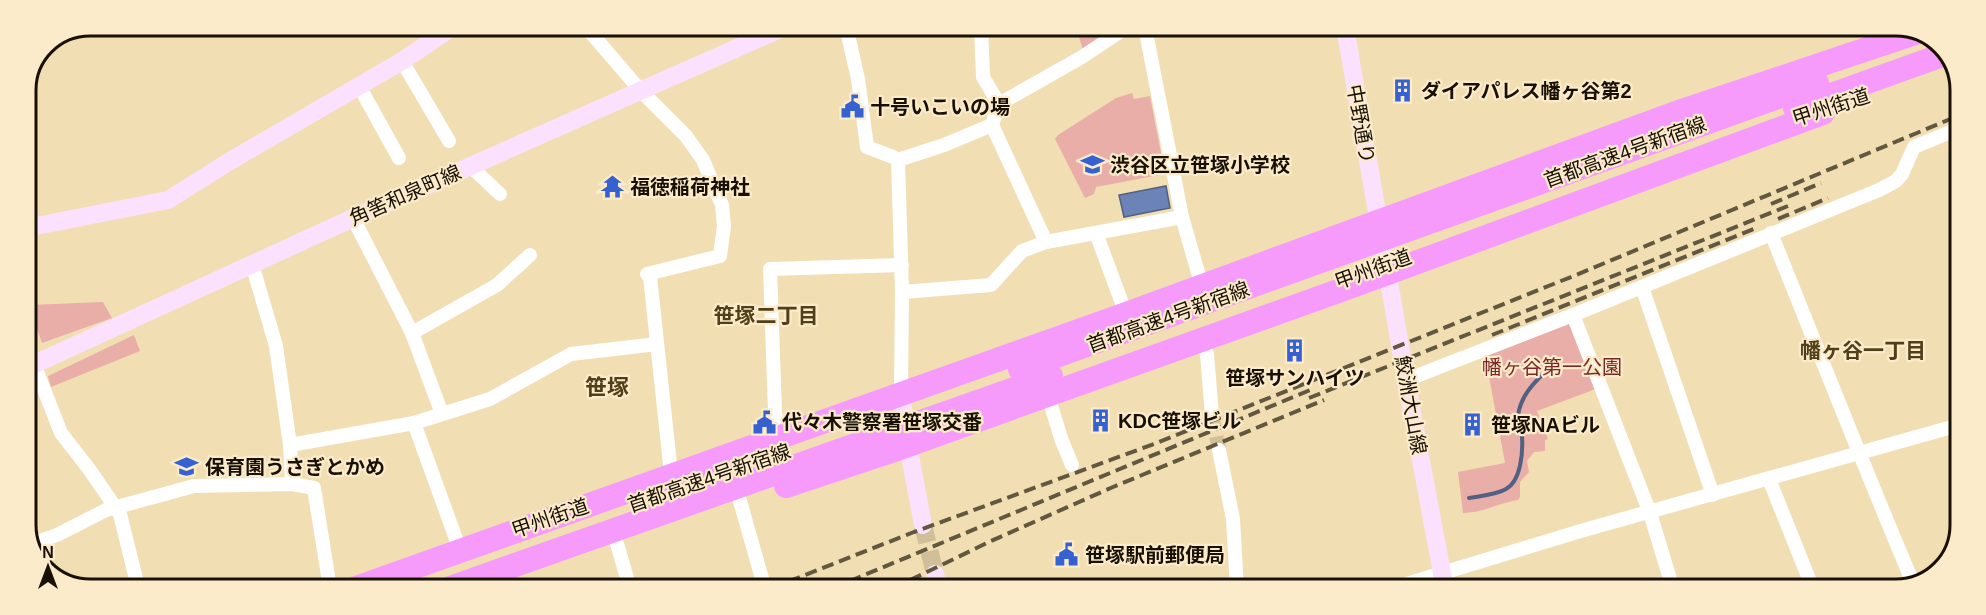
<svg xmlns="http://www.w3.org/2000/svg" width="1986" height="615" font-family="Arial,'Noto Sans JP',sans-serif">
<rect width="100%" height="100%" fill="#f2deb3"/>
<g fill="#e9aea8">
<polygon points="1076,27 1122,27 1083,50"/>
<polygon points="1132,93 1134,99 1150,96 1165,174 1096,187 1094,194 1085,198 1055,139 1058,135 1116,98"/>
<polygon points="103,302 112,318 42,343 29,305"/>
<path d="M1573 320 1601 387 1537 411 1548 439 1545 440V451L1534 452 1527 461 1529 472 1520 482V497L1518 500C1498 503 1483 513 1463 513L1458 472 1505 463 1485 355Z"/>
<polygon points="134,335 140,351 51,387 48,376"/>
</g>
<polygon fill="#6b83b7" stroke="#526181" stroke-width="1.5" points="1166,186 1170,208 1124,217 1119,195"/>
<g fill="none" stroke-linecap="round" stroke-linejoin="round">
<path stroke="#526181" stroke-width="4" d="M1469 498C1480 496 1496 495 1506 489 1521 481 1523 452 1522 437 1522 427 1517 419 1519 410 1523 395 1532 385 1542 375"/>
<polyline stroke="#d1bf99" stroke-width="14" stroke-dasharray="14 7" stroke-linecap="butt" points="1212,416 1219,450"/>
<polyline stroke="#d1bf99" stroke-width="18" stroke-dasharray="18 9" stroke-linecap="butt" points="923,525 935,574"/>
<g stroke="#fff" stroke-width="14">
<polyline points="585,26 641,91 686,136 703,160 722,205 724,226 720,256 647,274 650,277 670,464 673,475"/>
<polyline points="846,26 858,79 867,147 893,157 898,160 902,292 901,393"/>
<polyline points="981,27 983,77 999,104"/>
<polyline points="1145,27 1182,217 1202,286"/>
<polyline points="402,61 449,141"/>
<polyline points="359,86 399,158"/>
<polyline points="898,160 944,145 992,125"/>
<polyline points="470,166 500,194"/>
<polyline points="353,218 412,333 442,414"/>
<polyline points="1096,233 1126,314"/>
<path d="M1771 233C1818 350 1864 467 1913 583"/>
<polyline points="1046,242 992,125 999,104 1082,57 1127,27"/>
<polyline points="252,264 276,346 290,445 292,484"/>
<polyline points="1642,287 1713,495"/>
<polyline points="902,292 991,285 1022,251 1046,242 1182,217"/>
<polyline points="1573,315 1650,513 1673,589"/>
<polyline points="412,333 497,285 530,255"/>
<polyline points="1201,340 1207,354 1212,416"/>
<polyline points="34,364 61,433 89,469 120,514 138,587"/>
<polyline points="1406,380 1573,315 1879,190 1896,181 1902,174 1914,147 1960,128"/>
<polyline points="1048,396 1062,441 1072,465"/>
<polyline points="414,423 460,550"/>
<polyline points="779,438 775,412 770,269 902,265"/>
<polyline points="290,445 414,423 490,399 571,354 657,344"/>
<polyline points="1219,450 1233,519 1237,589"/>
<polyline points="1769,479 1813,589"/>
<polyline points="740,501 763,582"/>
<polyline points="31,544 57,535 106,510 194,486 292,484 314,488 330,588"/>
<polyline points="617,544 630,588"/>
<polyline points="1390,589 1584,530 1959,425"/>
</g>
<g stroke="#fce1fe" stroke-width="18">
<polyline points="1345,27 1406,380 1445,589"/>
<polyline points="26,228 168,200 230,161 402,61 454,26"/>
<polyline points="26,368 353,218 787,26"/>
<polyline points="901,393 908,445 923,525"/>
<polyline points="935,574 938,588"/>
</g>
<g stroke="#f69afc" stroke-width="24">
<polyline points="1795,108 1948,53"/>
<polyline points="1020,369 1817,83"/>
<polyline points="786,486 894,450 1358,284 1823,113"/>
<polyline points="356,588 1126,314 1676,113 1918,32"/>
<polyline points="450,588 1051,376"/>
</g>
<g stroke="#62573f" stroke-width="4" stroke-dasharray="12 6" stroke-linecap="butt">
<polyline points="1771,204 1821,183"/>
<polyline points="1778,219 1828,198"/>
<polyline points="1492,335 1756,228"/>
<polyline points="1309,398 1788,206"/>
<polyline points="772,588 914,532 1154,444 1576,275 1960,115"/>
<polyline points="833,588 1315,388"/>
<polyline points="894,588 991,541 1113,487 1324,400"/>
</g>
</g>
<defs>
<symbol id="building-bare" viewBox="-9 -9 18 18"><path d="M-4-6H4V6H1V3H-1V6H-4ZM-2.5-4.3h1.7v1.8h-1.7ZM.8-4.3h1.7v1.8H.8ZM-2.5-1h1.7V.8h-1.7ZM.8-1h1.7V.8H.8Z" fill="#3561d1" stroke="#fcebca" stroke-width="2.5" paint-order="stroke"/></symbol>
<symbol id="civic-bare" viewBox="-9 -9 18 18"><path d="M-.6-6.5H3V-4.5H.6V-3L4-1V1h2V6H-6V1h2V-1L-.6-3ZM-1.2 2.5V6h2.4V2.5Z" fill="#3561d1" stroke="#fcebca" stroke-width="2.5" paint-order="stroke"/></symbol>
<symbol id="school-bare" viewBox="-9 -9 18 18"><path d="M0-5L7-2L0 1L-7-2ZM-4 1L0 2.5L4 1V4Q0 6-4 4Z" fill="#3561d1" stroke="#fcebca" stroke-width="2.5" paint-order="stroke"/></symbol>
<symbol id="temple-bare" viewBox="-9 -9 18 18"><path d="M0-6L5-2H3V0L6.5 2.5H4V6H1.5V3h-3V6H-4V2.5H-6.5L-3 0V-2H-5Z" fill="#3561d1" stroke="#fcebca" stroke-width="2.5" paint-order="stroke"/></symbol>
</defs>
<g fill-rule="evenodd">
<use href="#building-bare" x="1386" y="74" width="33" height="33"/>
<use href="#civic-bare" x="836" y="90" width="33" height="33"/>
<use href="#school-bare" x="1076" y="148" width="33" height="33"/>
<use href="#temple-bare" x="596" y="170" width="33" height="33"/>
<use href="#building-bare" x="1278" y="334" width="33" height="33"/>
<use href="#building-bare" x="1084" y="404" width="33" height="33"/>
<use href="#civic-bare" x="748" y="406" width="33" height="33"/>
<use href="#building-bare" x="1456" y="408" width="33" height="33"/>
<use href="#school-bare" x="170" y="450" width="33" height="33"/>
<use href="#civic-bare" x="1050" y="538" width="33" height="33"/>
</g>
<g text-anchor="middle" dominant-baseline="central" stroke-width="4.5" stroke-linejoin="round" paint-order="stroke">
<g font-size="20" font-weight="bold" fill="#181103" stroke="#fcebca" text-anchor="start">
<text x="1421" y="91">ダイアパレス幡ヶ谷第2</text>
<text x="870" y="107">十号いこいの場</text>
<text x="1110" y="165">渋谷区立笹塚小学校</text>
<text x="630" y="187">福徳稲荷神社</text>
<text x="1295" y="378" text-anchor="middle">笹塚サンハイツ</text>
<text x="1118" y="421">KDC笹塚ビル</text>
<text x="782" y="422">代々木警察署笹塚交番</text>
<text x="1491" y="425">笹塚NAビル</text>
<text x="205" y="467">保育園うさぎとかめ</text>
<text x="1085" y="555">笹塚駅前郵便局</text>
</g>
<g font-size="20" fill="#181103" stroke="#fcebca">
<text transform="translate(1831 107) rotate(-18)">甲州街道</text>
<text transform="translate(1361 124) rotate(80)">中野通り</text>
<text transform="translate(1625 152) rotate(-20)">首都高速4号新宿線</text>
<text transform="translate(405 195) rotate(-24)">角筈和泉町線</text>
<text transform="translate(1373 269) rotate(-20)">甲州街道</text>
<text transform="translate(1168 317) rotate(-20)">首都高速4号新宿線</text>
<text transform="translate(1411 405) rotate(80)">鮫洲大山線</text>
<text transform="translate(709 478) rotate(-19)">首都高速4号新宿線</text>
<text transform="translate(550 518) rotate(-19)">甲州街道</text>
</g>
<g font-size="20" fill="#7a2927" stroke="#fcebca">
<text x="1552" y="367">幡ヶ谷第一公園</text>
</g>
<g font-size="21" font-weight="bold" fill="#513f19" stroke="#fcebca">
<text x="766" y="315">笹塚二丁目</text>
<text x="1863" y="350">幡ヶ谷一丁目</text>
</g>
<g font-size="22" font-weight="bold" fill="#513f19" stroke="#fcebca">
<text x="607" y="387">笹塚</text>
</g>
</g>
<path d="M0 0H1986V615H0ZM90 36H1896A54 54 0 0 1 1950 90V525A54 54 0 0 1 1896 579H90A54 54 0 0 1 36 525V90A54 54 0 0 1 90 36Z" fill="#fcebca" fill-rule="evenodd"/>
<path fill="none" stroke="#181103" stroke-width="3" d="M90 36H1896A54 54 0 0 1 1950 90V525A54 54 0 0 1 1896 579H90A54 54 0 0 1 36 525V90A54 54 0 0 1 90 36Z"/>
<g transform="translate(48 567)" stroke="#fcebca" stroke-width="4.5" paint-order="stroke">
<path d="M0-4.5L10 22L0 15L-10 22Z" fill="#181103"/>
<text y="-9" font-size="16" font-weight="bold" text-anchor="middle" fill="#181103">N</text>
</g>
</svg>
